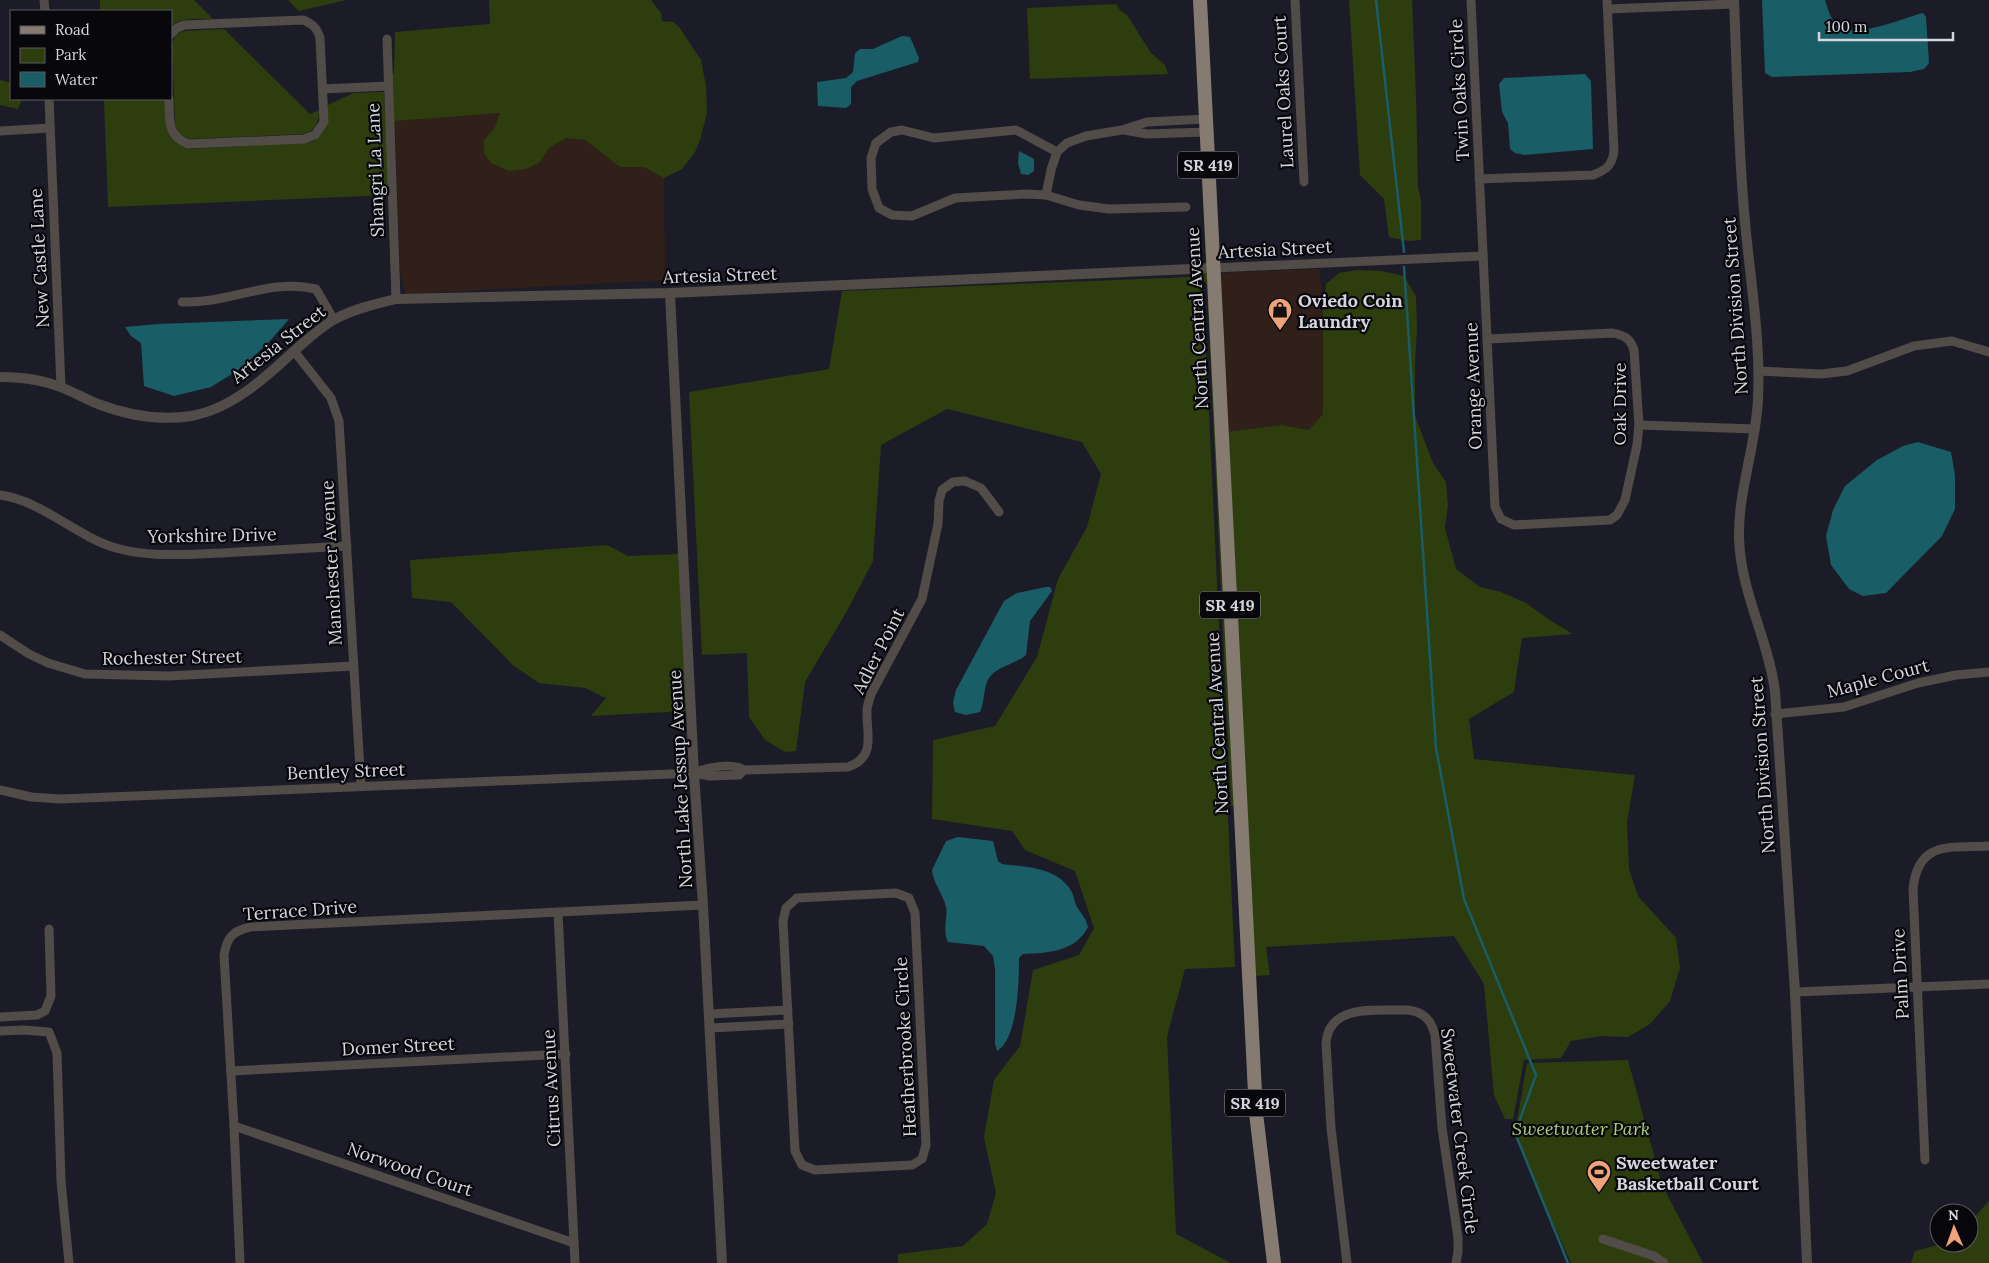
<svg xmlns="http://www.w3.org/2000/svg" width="1989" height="1263" font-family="Lora,serif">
<rect width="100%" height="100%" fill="#1c1c28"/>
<g fill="#312019">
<polygon points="500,113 495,127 484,140 539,163 550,147 566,138 585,140 620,167 644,167 664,178 665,280 405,294 400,271 395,121"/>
<polygon points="1319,269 1324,300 1323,414 1309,430 1282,425 1226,432 1218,273"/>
</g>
<g fill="#2d3d0e">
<path d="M100 0H194L213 19C200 19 181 17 171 26V11H100Z"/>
<polygon points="288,0 347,0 299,11"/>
<polygon points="489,0 651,0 661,13 662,21 673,22 679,27 701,60 706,86 707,113 700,140 695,152 682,169 664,178 644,167 620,167 585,140 566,138 550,147 539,163 526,169 509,171 491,163 484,153 484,140 495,127 500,113 395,121 394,133 392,74 394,74 395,32 490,24"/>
<polygon points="1349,0 1412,0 1416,95 1418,187 1421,201 1421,240 1408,241 1389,237 1384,199 1360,175"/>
<polygon points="1116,4 1120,10 1127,15 1151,53 1165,65 1168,74 1030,79 1027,8"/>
<path d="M224 29 310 114 319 110C319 122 316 131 303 134L189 139 179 134 175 124 172 45C174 37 177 33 185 31Z"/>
<polygon points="0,80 11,83 11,99 22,99 18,109 0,105"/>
<path d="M384 92 389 195 108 207 104 99H165C166 123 162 139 188 149L312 142C326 134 328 121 328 105L353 93Z"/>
<polygon points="1356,270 1381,271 1404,276 1416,296 1417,329 1415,363 1415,416 1433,463 1446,482 1448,505 1445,528 1456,569 1480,587 1501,592 1526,603 1548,619 1573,634 1522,638 1514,692 1469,719 1474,759 1635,775 1627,822 1629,869 1638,896 1676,938 1680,968 1670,1001 1650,1024 1628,1037 1601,1036 1571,1041 1561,1058 1524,1060 1513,1119 1505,1119 1494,1095 1484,984 1454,936 1266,947 1270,975 1253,976 1226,432 1282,425 1309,430 1323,414 1323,306 1326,284 1339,273"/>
<polygon points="1195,274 1209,274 1234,806 1231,806 1207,285 1205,281"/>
<polygon points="1191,277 1203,285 1235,967 1185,969 1167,1037 1176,1234 1231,1263 898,1263 898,1254 963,1246 987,1224 996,1193 984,1137 994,1080 1020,1046 1033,970 1079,955 1094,928 1075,871 1025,850 1012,831 932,819 933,740 995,726 1037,657 1058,579 1087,527 1101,474 1082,442 947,409 881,445 873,561 847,611 805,682 796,751 785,752 765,740 749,717 747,653 702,655 689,392 829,369 842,291"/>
<polygon points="607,545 628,556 679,554 687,711 591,716 606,698 585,688 539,683 514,666 451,602 412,598 410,560"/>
<polygon points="1628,1060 1662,1185 1703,1263 1571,1263 1548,1212 1515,1133 1527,1063"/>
<polygon points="1989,1201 1989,1263 1911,1263 1915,1251 1945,1243 1969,1243 1969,1223"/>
</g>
<g fill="#195d66">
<path d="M1762 0H1825C1828 9 1831 22 1840 27 1859 38 1903 18 1923 13L1926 17 1929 63 1924 69 1910 72 1772 77 1765 73Z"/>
<polygon points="902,36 910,37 919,58 918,62 857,81 851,87 851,104 846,108 818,106 817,82 846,78 853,72 855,53 860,49 873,49"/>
<polygon points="1585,74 1591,81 1593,149 1524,155 1515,153 1510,149 1508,123 1502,112 1499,84 1504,78"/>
<polygon points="1019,151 1034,159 1034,171 1028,175 1021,174 1018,163"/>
<polygon points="289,319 269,342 240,369 211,387 174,396 144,386 141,343 131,336 125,327 158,324"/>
<polygon points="1918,442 1951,452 1955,475 1955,509 1942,536 1886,593 1863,596 1849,589 1831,565 1826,536 1833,510 1845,486 1877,460 1903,446"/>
<path d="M1046 587H1050L1052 591 1030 621 1026 655C1016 664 997 666 989 678 983 687 985 702 980 712L966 715 955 712 953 703 956 690 1004 601 1017 593Z"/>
<path d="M958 837 993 841 998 861 1002 864C1026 867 1055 867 1070 889 1074 894 1074 901 1077 907 1082 915 1086 918 1088 927 1075 952 1048 953 1023 954L1019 958C1019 981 1018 1039 997 1051L995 1044V969L993 956 984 946 948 942C942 930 948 918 946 907 943 894 933 883 932 870L946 841Z"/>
</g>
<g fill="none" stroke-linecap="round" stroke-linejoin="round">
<g stroke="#195d66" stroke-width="2.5">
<polyline points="1376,0 1404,252"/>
<polyline points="1404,267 1436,748 1464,899 1536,1075 1515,1133 1568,1263"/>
</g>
<g stroke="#524c48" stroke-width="9">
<polyline points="44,0 45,11"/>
<polyline points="1295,0 1304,182"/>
<path d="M1471 0 1495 507 1501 519 1514 525 1610 520 1617 515 1625 500 1637 445 1639 425 1634 350C1630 338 1625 336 1613 333L1488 339"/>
<polyline points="1608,9 1734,4"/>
<polyline points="387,39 396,299"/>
<polyline points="323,89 388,86"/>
<polyline points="49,99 61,387"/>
<path d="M169 99C170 120 166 135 188 144L304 139 315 135 324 122 320 38C317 28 313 24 303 20L184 25 177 28 171 34"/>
<polyline points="1124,130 1147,134 1207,132"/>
<polyline points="0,131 50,128"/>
<polyline points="1057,152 1016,130 934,138 902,130 891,132 876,143 871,158 872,189 879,208 892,215 912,216 955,198 1026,194 1046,195 1079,205 1109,209 1186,207"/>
<path d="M1479 179 1593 175C1606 170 1612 166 1614 151L1607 0"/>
<polyline points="1046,195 1051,170 1057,152 1067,143 1086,136 1122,130 1147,122 1206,119"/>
<polyline points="1213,268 1483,256"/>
<path d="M182 302C228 304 270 278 316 289L334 320"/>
<polyline points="294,351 331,398 339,421 361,786"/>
<polyline points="1758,371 1821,374 1847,371 1914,346 1952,341 1989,352"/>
<polyline points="1639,425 1755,429"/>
<path d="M0 495C43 501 75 536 116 548 150 558 188 554 222 553 264 551 305 548 347 546"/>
<polyline points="0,635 29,654 48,663 85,674 169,676 353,666"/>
<polyline points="1775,714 1844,707 1918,683 1956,675 1989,672"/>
<path d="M696 772C711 767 731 762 744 770"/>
<path d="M0 790 31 797 61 799 694 773 710 776 739 775 744 770 848 767C877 757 866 733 867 710 867 705 870 699 871 694L922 599 938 524 939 501 942 490 953 482 965 481 981 488 999 512"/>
<polygon points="896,893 909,898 915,913 926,1145 922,1159 912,1165 815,1170 802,1165 795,1151 783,921 786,908 797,898"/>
<polyline points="558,912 575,1263"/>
<polyline points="1795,992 1989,984"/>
<polyline points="709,1014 788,1010"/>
<polyline points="0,1017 37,1015 45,1011 51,996 49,929"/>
<polyline points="710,1028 789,1024"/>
<polyline points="0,1031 24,1030 49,1032 57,1053 61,1181 69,1263"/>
<polyline points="231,1071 566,1054"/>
<polyline points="234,1126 574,1243"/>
<path d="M1925 1160 1913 889C1918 840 1950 848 1989 846"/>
<polyline points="1603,1239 1654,1256 1664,1263"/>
<path d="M240 1263 234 1126 224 955C227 937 233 931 250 927L703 905"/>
<path d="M1347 1263 1331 1128 1326 1043C1329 1003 1377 1011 1408 1010 1424 1012 1431 1020 1435 1035L1442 1128 1458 1238V1252L1456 1263"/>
</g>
<g stroke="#524c48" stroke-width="10">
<path d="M1734 0C1737 70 1738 141 1744 211 1749 273 1761 337 1758 399 1756 446 1738 491 1739 537 1740 591 1768 638 1775 691L1795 992 1807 1263"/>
<polyline points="670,293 694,773 703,905 722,1263"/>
<path d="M0 377C21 377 44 380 63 388 75 393 86 399 98 404 127 415 160 421 191 416 231 409 264 379 293 352 306 341 319 328 335 319 354 309 375 304 396 299L670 293 1213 268"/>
</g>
<polyline stroke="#867b71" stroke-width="14" points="1200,0 1256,1113 1274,1263"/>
</g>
<defs>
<symbol id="shop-pin" viewBox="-11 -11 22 30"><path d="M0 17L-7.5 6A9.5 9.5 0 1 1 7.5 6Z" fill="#f0a279" stroke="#07070c"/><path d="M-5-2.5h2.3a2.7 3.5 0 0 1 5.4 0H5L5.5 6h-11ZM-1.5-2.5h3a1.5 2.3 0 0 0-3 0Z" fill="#111"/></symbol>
<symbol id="stadium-pin" viewBox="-11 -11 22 30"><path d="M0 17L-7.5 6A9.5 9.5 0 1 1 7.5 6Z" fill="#f0a279" stroke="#07070c"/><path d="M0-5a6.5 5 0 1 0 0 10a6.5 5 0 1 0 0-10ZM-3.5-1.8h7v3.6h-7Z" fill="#111"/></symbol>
</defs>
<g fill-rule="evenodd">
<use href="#shop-pin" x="1266" y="296" width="28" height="38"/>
<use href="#stadium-pin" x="1585" y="1158" width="28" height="38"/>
</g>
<g text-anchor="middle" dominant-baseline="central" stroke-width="4.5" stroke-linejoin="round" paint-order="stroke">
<g fill="#07070c" stroke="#98989f" stroke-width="1">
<rect x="1178" y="151.5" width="60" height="27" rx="4"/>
<rect x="1200" y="591.5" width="60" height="27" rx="4"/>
<rect x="1225" y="1089.5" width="60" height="27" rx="4"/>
</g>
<g font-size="16" font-weight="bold" fill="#d6d6de">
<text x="1208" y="165">SR 419</text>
<text x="1230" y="605">SR 419</text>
<text x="1255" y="1103">SR 419</text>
</g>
<g font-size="18" fill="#d6d6de" stroke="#07070c">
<text transform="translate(1459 90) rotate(-93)">Twin Oaks Circle</text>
<text transform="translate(1283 92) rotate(-93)">Laurel Oaks Court</text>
<text transform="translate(375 170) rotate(-92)">Shangri La Lane</text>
<text transform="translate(1275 249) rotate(-3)">Artesia Street</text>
<text transform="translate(39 258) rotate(-93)">New Castle Lane</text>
<text transform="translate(720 275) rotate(-2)">Artesia Street</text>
<text transform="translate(1735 306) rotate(-94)">North Division Street</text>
<text transform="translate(1197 318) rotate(-93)">North Central Avenue</text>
<text transform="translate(278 344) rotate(-38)">Artesia Street</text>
<text transform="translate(1473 386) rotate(-92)">Orange Avenue</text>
<text transform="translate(1619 404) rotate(-90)">Oak Drive</text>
<text transform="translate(212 535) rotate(-1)">Yorkshire Drive</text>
<text transform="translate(331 563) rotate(-93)">Manchester Avenue</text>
<text transform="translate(878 651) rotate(-63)">Adler Point</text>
<text transform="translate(172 657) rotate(-1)">Rochester Street</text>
<text transform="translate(1878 678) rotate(-15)">Maple Court</text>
<text transform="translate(1217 723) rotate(-93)">North Central Avenue</text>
<text transform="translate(1762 765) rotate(-94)">North Division Street</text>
<text transform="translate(346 771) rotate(-2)">Bentley Street</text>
<text transform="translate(680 779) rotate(-93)">North Lake Jessup Avenue</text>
<text transform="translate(300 910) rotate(-4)">Terrace Drive</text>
<text transform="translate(1900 974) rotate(-93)">Palm Drive</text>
<text transform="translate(398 1046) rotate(-3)">Domer Street</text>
<text transform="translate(905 1047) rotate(-93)">Heatherbrooke Circle</text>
<text transform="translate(551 1088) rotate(-93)">Citrus Avenue</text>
<text transform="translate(1460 1131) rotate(83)">Sweetwater Creek Circle</text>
<text transform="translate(410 1169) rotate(19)">Norwood Court</text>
</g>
<g font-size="18" font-weight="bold" fill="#d6d6de" stroke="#07070c" text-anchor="start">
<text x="1298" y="300">Oviedo Coin<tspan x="1298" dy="21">Laundry</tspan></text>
<text x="1616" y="1162">Sweetwater<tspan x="1616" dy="21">Basketball Court</tspan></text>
</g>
<g font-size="18" font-style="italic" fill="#adcd7b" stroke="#07070c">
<text x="1581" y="1128">Sweetwater Park</text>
</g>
</g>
<rect x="10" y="10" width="162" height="90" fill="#07070c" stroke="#5a5a60"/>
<rect x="20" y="26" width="25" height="8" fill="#867b71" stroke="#5a5a60"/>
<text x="55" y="35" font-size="15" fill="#d6d6de">Road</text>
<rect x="20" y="48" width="25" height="15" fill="#2d3d0e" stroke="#5a5a60"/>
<text x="55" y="60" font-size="15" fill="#d6d6de">Park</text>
<rect x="20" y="72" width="25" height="15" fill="#195d66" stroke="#5a5a60"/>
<text x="55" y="85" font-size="15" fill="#d6d6de">Water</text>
<g transform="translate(1954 1228) rotate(358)"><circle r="24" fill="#07070c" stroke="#5a5a60"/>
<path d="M0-4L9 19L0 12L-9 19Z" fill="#f0a279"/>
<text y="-8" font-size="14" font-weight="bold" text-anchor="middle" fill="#d6d6de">N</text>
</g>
<path d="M1819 32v8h134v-8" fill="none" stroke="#d6d6de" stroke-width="2.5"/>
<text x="1826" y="32" font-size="15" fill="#d6d6de" stroke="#07070c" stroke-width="4" paint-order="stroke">100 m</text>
</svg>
